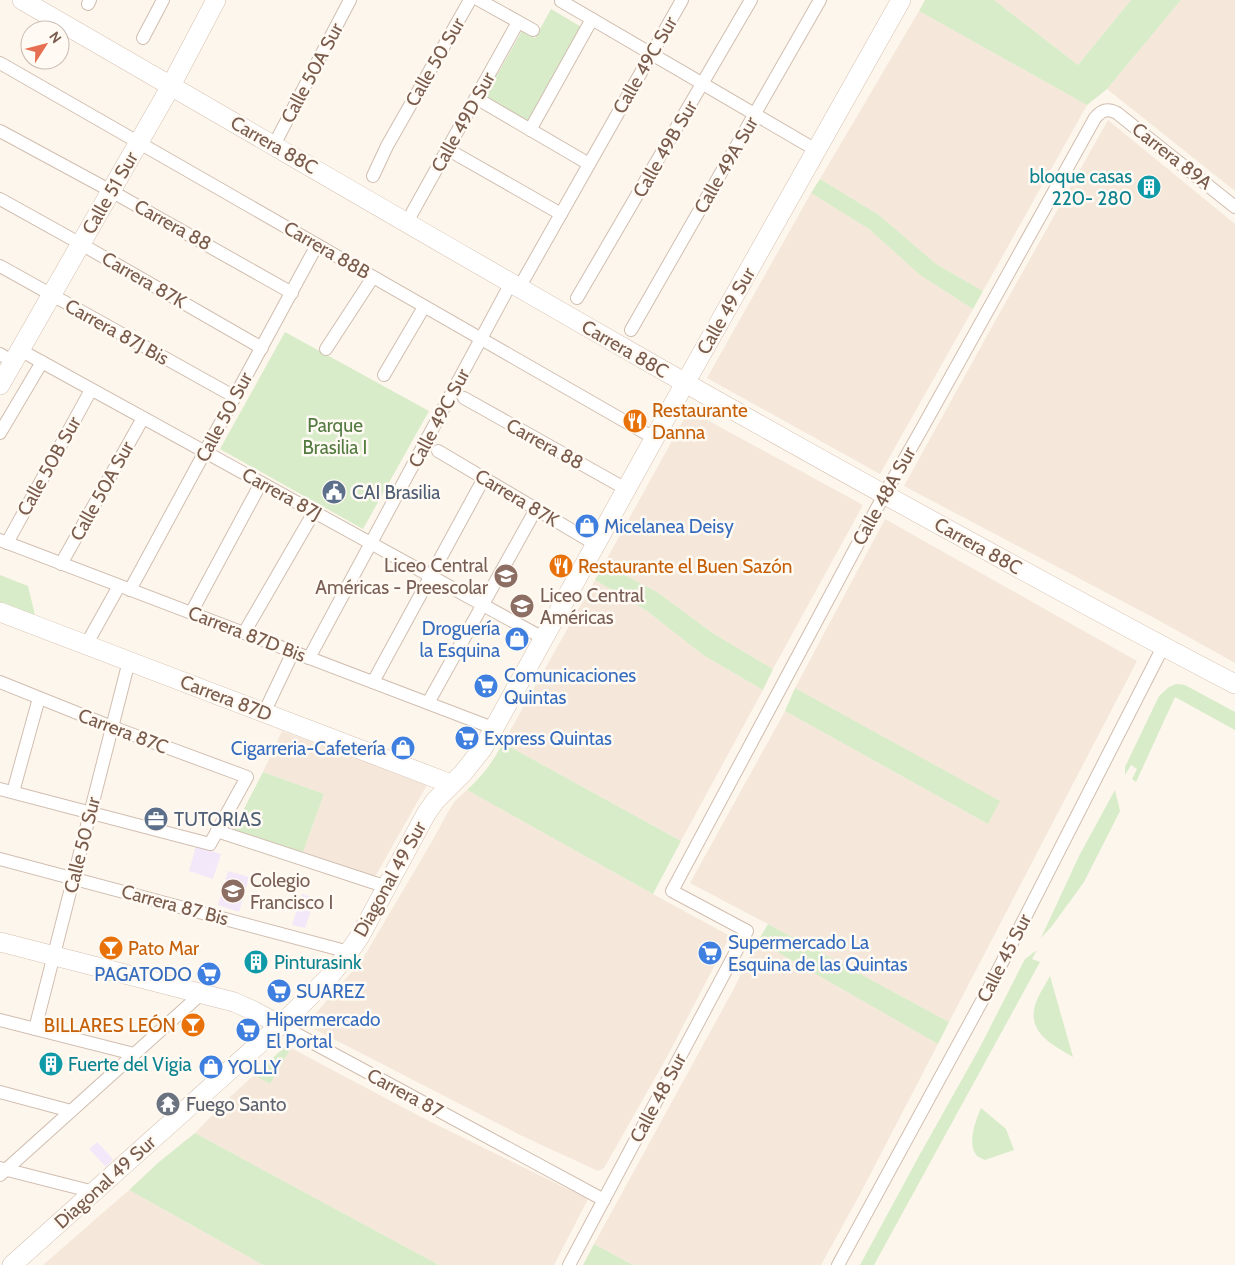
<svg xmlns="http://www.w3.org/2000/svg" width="1235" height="1265" font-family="Cabin,sans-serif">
<rect width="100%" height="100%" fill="#fdf6ec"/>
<g fill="#f5e8da">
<polygon points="994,0 1131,0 1078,65"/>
<polygon points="1181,0 1235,0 1235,191 1107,89"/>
<polygon points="919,11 1087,105 983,291 936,264 879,215 820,179"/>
<polygon points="1108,120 1235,224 1235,663 1158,620 904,486 999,314"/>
<polygon points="811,193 869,229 920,275 973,309 880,474 707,378"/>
<polygon points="689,410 863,505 773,669 714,634 657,592 604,564"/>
<polygon points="885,519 1137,661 949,1022 768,924 690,883 785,711 988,824 999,801 795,688"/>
<polygon points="595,580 647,611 703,655 763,690 681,841 503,743"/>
<polygon points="282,731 427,785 376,875 372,877 303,852 324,794 263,772"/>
<polygon points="467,790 653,894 730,936 668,1055 604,1168 598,1171 520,1135 314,1029 310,1020 362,960 431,843 448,812 455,801"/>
<polygon points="758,941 938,1044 859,1196 821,1265 633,1265 594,1244 732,992"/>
<polygon points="291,1048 421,1117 588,1199 554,1265 439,1265 195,1133 228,1099 254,1075 270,1084"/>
<polygon points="129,1190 263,1265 43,1265"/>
</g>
<g fill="#f3e8fa">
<polygon points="196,846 221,854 213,879 189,871"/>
<polygon points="228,871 249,877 239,912 218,905"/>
<polygon points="302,894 315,898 305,928 292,925"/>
<polygon points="97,1142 113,1159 106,1167 89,1149"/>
</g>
<g fill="#d8ecc9">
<polygon points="925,0 994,0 1078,65 1131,0 1181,0 1107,89 1087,105 919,11"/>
<polygon points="551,9 583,28 529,122 485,96 522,31 535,38"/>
<polygon points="820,179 879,215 936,264 983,291 973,309 920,275 869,229 811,193"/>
<polygon points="285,332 429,411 363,529 220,449"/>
<polygon points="604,564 657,592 714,634 773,669 763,690 703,655 647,611 595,580"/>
<polygon points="0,575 28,586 35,615 0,602"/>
<polygon points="1176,684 1185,685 1235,712 1235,730 1175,697 1136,782 1132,779 1137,769 1131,765 1125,775 1125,767 1159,696 1169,687"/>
<polygon points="795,688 1000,801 988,824 785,711"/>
<path d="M503 743 681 841 653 894 467 790C484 774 492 763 503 743Z"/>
<polygon points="263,772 324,794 303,852 233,830"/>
<polygon points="1115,790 1120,811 1084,882 1052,926 1041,938 1079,856"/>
<polygon points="768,924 949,1022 938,1044 758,941"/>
<polygon points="1037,950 1032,959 1040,962 874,1265 860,1265 919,1156 979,1049 1025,959"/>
<path d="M1050 976 1073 1057C1051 1044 1024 1031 1037 1000 1040 992 1046 984 1050 976Z"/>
<polygon points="287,1045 291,1048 270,1084 254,1075"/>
<path d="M981 1108 1006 1129 1014 1150 985 1160C981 1158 977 1157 975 1153 968 1140 976 1120 981 1108Z"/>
<polygon points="195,1133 439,1265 263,1265 129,1190 159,1162"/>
<polygon points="594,1244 633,1265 583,1265"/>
</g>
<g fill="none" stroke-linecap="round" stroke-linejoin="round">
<defs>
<g id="street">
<polyline points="479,0 533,30"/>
<polyline points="561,0 561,1 816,150"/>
<polyline points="88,4 90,0"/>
<polyline points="143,38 163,0"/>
<polyline points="0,63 654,438"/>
<polyline points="476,98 589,164"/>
<polyline points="530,130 592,19"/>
<polyline points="0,131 111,191 292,293"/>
<polyline points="274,145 350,0"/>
<polyline points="447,149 561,214"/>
<polyline points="373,176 387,146 470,0"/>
<polyline points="0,199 81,244 262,348"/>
<polyline points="407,222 518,22"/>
<polyline points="0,266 235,397"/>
<polyline points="519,288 682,0"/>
<polyline points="577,298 751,0"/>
<polyline points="631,330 820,0"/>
<polyline points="326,349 373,277"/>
<polyline points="20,350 543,638"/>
<polyline points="0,354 13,362"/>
<polyline points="384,375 424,307"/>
<polyline points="464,398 626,489"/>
<polyline points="0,433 42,362"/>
<polyline points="438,451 595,544"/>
<polyline points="0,540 493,728"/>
<polyline points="7,543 91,390"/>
<polyline points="61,564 143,418"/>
<polyline points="130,590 317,245"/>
<polyline points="191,613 261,483"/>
<polyline points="244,633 314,512"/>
<polyline points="86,645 119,586"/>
<polyline points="309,658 511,283"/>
<polyline points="0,682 112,727 247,777 210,844 0,789"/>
<polyline points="373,682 484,478"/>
<polyline points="428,703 536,509"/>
<polyline points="264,713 293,652"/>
<polyline points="13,792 39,698"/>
<polyline points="217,831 387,887"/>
<polyline points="0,859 349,952"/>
<polyline points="0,1020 134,1054"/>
<polyline points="280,1025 604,1200"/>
<polyline points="35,1029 129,661"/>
<polyline points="0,1092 71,1111"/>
<polyline points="0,1168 94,1192"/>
<polyline points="0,1175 201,994"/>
<path d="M569 1265 747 931 672 891 884 495 920 432 1095 118C1102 110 1107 108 1117 113L1235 207"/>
<polyline points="838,1265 989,988 1163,647"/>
</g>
<g id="secondary">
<path d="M22 0C342 184 658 372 982 548 1066 594 1150 640 1235 684"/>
<polyline points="0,385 167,93 216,0"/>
<polyline points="0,612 451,784"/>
<polyline points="0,942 234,1002 254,1011 280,1025"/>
<polyline points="12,1265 288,1018 329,977 349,952 360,936 426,814 435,801 463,773 483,748 675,401 901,0"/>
</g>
</defs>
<use href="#street" stroke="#d1beb0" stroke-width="14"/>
<use href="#secondary" stroke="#d6c0b0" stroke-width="20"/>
<use href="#street" stroke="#fff" stroke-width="12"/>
<use href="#secondary" stroke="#fff" stroke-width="19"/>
</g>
<defs>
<symbol id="building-disc" viewBox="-11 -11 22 22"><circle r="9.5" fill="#0f9aa8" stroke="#fffaf3"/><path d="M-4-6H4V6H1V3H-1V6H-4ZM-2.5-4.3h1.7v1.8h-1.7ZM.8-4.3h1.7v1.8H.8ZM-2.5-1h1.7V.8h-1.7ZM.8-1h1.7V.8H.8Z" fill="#fff"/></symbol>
<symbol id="restaurant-disc" viewBox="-11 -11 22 22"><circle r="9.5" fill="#e8710a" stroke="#fffaf3"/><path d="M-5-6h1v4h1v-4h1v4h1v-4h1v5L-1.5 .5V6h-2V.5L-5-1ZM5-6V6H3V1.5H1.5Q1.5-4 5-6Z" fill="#fff"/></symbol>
<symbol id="civic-disc" viewBox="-11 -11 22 22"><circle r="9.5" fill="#5c6f8a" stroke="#fffaf3"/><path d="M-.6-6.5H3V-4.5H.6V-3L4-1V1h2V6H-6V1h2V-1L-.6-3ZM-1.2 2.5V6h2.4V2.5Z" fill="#fff"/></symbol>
<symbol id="shop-disc" viewBox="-11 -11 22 22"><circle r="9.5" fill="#3f7fe0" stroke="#fffaf3"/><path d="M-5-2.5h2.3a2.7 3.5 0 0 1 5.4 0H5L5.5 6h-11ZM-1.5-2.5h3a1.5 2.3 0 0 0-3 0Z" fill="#fff"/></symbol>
<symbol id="school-disc" viewBox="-11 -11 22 22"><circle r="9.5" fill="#8d6e63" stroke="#fffaf3"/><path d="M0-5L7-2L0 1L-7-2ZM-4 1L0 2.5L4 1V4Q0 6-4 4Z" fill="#fff"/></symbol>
<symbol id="supermarket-disc" viewBox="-11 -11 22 22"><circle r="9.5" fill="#3f7fe0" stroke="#fffaf3"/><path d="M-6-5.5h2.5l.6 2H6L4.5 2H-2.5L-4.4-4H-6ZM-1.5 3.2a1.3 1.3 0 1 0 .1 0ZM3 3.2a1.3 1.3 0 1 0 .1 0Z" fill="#fff"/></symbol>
<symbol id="office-disc" viewBox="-11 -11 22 22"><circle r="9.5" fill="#5c6f8a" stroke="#fffaf3"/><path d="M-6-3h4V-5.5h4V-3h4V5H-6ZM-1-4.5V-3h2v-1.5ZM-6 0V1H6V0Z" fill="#fff"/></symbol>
<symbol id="bar-disc" viewBox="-11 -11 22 22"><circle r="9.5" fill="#e8710a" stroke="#fffaf3"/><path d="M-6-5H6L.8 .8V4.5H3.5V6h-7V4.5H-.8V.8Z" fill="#fff"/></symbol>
<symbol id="temple-disc" viewBox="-11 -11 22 22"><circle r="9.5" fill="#6b7280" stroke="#fffaf3"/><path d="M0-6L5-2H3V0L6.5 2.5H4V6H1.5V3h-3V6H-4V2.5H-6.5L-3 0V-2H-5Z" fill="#fff"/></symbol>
</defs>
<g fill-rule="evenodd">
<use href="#building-disc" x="1135" y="173" width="28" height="28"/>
<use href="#restaurant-disc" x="621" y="407" width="28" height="28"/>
<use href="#civic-disc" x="320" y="478" width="28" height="28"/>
<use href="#shop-disc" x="573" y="512" width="28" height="28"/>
<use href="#restaurant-disc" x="547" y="552" width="28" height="28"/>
<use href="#school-disc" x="492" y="562" width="28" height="28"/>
<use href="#school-disc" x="508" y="592" width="28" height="28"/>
<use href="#shop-disc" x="503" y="625" width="28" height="28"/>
<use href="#supermarket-disc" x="472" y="672" width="28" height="28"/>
<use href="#supermarket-disc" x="453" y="724" width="28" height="28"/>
<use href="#shop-disc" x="389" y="734" width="28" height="28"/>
<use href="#office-disc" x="142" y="805" width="28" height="28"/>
<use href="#school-disc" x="219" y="877" width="28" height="28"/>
<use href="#bar-disc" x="97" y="934" width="28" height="28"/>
<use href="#supermarket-disc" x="696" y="939" width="28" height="28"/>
<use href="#building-disc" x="242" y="948" width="28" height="28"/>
<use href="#supermarket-disc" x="195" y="960" width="28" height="28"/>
<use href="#supermarket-disc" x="265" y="977" width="28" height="28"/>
<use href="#bar-disc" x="179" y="1011" width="28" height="28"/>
<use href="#supermarket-disc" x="234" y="1016" width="28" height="28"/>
<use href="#building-disc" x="37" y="1050" width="28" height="28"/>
<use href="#shop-disc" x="197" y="1053" width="28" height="28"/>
<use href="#temple-disc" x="154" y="1090" width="28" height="28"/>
</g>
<g text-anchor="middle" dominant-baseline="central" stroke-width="5" stroke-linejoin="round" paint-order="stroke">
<g font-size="19" fill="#7a5c4d" stroke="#fffaf3">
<text transform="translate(435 62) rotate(-60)">Calle 50 Sur</text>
<text transform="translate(645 65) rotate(-60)">Calle 49C Sur</text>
<text transform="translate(312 73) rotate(-62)">Calle 50A Sur</text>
<text transform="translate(463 122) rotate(-61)">Calle 49D Sur</text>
<text transform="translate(274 145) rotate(30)">Carrera 88C</text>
<text transform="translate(665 149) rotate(-60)">Calle 49B Sur</text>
<text transform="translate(1172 156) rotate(38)">Carrera 89A</text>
<text transform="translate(726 165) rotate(-60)">Calle 49A Sur</text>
<text transform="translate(110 193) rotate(-60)">Calle 51 Sur</text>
<text transform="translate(173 225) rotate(29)">Carrera 88</text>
<text transform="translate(327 250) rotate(30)">Carrera 88B</text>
<text transform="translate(144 280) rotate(30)">Carrera 87K</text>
<text transform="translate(726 311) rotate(-60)">Calle 49 Sur</text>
<text transform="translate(117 332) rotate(29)">Carrera 87J Bis</text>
<text transform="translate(625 349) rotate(30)">Carrera 88C</text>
<text transform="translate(224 417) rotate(-62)">Calle 50 Sur</text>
<text transform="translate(439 418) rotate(-62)">Calle 49C Sur</text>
<text transform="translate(545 444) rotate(29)">Carrera 88</text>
<text transform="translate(49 466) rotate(-61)">Calle 50B Sur</text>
<text transform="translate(102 491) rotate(-61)">Calle 50A Sur</text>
<text transform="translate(282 494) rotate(29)">Carrera 87J</text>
<text transform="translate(884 496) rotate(-61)">Calle 48A Sur</text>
<text transform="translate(517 498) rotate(31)">Carrera 87K</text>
<text transform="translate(978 546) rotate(29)">Carrera 88C</text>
<text transform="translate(247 634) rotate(21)">Carrera 87D Bis</text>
<text transform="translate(226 698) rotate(21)">Carrera 87D</text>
<text transform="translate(123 731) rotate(21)">Carrera 87C</text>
<text transform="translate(82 845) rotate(-76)">Calle 50 Sur</text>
<text transform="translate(390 879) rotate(-61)">Diagonal 49 Sur</text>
<text transform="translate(175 905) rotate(15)">Carrera 87 Bis</text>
<text transform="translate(1004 958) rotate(-63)">Calle 45 Sur</text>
<text transform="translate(405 1093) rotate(28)">Carrera 87</text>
<text transform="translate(658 1098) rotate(-62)">Calle 48 Sur</text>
<text transform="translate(105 1182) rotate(-42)">Diagonal 49 Sur</text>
</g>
<g font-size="19" fill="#0d838f" stroke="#fffaf3" text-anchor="start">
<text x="1132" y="176" text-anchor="end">bloque casas<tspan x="1132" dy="22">220- 280</tspan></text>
<text x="274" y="962">Pinturasink</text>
<text x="68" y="1064">Fuerte del Vigia</text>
</g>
<g font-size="19" fill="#c56008" stroke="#fffaf3" text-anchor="start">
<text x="652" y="410">Restaurante<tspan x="652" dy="22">Danna</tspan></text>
<text x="578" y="566">Restaurante el Buen Sazón</text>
<text x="128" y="948">Pato Mar</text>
<text x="176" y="1025" text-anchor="end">BILLARES LEÓN</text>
</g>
<g font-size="19" fill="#537a41" stroke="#fffaf3">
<text x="335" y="425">Parque<tspan x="335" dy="22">Brasilia I</tspan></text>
</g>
<g font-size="19" fill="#4e5e75" stroke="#fffaf3" text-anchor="start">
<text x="352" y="492">CAI Brasilia</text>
<text x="174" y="819">TUTORIAS</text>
</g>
<g font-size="19" fill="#366cbe" stroke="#fffaf3" text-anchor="start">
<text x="604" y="526">Micelanea Deisy</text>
<text x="500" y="628" text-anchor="end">Droguería<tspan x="500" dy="22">la Esquina</tspan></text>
<text x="504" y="675">Comunicaciones<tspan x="504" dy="22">Quintas</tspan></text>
<text x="484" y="738">Express Quintas</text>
<text x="386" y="748" text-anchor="end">Cigarreria-Cafetería</text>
<text x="728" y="942">Supermercado La<tspan x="728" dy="22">Esquina de las Quintas</tspan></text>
<text x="192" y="974" text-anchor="end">PAGATODO</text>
<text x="296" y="991">SUAREZ</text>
<text x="266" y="1019">Hipermercado<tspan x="266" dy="22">El Portal</tspan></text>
<text x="228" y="1067">YOLLY</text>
</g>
<g font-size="19" fill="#785e54" stroke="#fffaf3" text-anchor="start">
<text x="488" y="565" text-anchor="end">Liceo Central<tspan x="488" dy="22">Américas - Preescolar</tspan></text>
<text x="540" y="595">Liceo Central<tspan x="540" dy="22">Américas</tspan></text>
<text x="250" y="880">Colegio<tspan x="250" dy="22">Francisco I</tspan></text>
</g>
<g font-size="19" fill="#5b616d" stroke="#fffaf3" text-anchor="start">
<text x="186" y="1104">Fuego Santo</text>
</g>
</g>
<g transform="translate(45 45) rotate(54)"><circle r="24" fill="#fffaf3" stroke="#cabbb1"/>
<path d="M0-4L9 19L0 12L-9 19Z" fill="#e76f51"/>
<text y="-8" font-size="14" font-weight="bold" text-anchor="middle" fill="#7a5c4d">N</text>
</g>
</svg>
